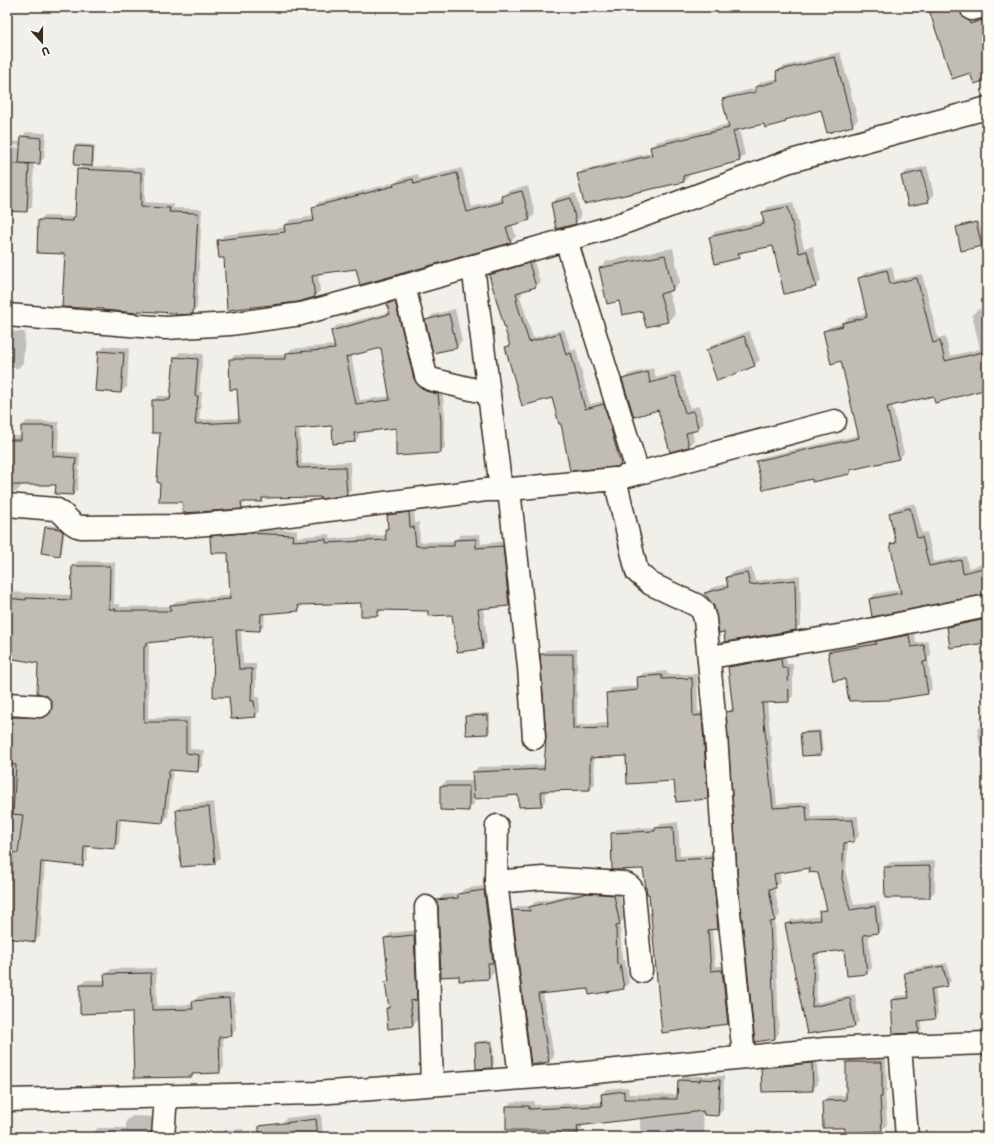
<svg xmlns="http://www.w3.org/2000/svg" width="994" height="1144" font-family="'Shantell Sans',sans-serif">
<rect width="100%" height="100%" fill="#f1efea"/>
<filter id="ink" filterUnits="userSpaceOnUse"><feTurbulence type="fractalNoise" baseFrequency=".025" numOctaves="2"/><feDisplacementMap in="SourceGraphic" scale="8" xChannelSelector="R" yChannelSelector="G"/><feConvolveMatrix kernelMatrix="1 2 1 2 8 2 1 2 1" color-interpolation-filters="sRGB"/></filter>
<g filter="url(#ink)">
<g fill="#0003" fill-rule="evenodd">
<polygon points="929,7 967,7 987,13 987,79 971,72"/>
<path d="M840 52 858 120 852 125 821 109 789 118 785 121 765 123 739 129 745 155 740 160 688 173 689 176 684 182 578 175 583 170 652 152 651 147 656 142 729 124 723 100 728 95 756 88 761 82 778 78 777 72 782 67ZM761 90V91L728 99V97Z"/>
<polygon points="26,132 46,133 44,158 39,163 34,163 32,206 27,211 7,210 7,147 25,148 25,146 7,145 7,141 21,142 22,137"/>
<polygon points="78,144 95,145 94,162 90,166 145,168 145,202 174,204 173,208 202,209 197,308 192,313 140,310 138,312 66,253 39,220 44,216 74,217 76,215 78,170 84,164 76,146"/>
<polygon points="927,166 934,195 928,201 902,176 907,171"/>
<polygon points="462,168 472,207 503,199 502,197 508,191 528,186 535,214 529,220 512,224 516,236 510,242 318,274 320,291 315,296 225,257 218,241 224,235 285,227 285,225 290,220 315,216 314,208 319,202 397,182 400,179 418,174 419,179"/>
<polygon points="576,193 581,217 576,223 557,228 552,203 557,198"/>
<polygon points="793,202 804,248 813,246 821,281 815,286 773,244 744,251 739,257 710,238 715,232 765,220 763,213 768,207"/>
<polygon points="979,221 984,243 982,245 957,228 960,225"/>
<polygon points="673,248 680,282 673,289 668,290 675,314 668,321 619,300 600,269 607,261"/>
<polygon points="533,259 540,282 535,286 521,290 522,294 520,296 533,338 564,329 571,351 576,349 590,404 608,400 626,459 617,466 561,422 553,397 506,348 511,343 490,275 495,270"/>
<polygon points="892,266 895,280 922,274 938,338 945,336 950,356 980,349 972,315 977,310 987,307 987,388 934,395 892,405 904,453 899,458 855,467 850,473 813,478 757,462 762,457 859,435 842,360 824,332 829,327 843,323 848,318 867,313 860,278 865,273"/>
<path d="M399 297 442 389 445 416V448L440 452 397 427 359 432V436L355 441 333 425 299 427 302 464 350 462 351 490 346 494 266 497 262 501H246L241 508 183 501 161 432 153 401 158 396H171L175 357 180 352 203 354 199 392H202L199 420 240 418 238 388 230 360 235 355H287L291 349 335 345 332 331 336 326 390 312 388 304 393 299ZM382 347 391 396 360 400 351 355Z"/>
<polygon points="455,309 462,341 457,347 426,321 432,315"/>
<polygon points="7,331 25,332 23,363 18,368 7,368"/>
<polygon points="749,331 760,360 754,365 707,350 712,345"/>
<polygon points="105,346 129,348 127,387 121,392 99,352"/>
<polygon points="653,368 656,378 680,371 690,408 699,406 704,423 698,429 692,431 694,440 689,446 671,451 659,409 623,379 629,374"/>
<polygon points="27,421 59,422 58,452 80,453 78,489 73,494 57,484 21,484 21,487 16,492 7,491 7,436 22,436 22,426"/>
<polygon points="915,503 922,533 927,532 934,562 966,556 968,568 987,563 987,593 870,599 875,594 901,589 891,545 896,539 890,513 896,508"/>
<polygon points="414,508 415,523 419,522 420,542 455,541 460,535 480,534 481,544 507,541 514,600 509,605 483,607 487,643 482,648 453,614 429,610 383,609 378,615 362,602 303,604 298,610 265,613 264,625 260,630 241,629 243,664 256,664 256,697 259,697 260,711 255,716 230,696 215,635 149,642 148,718 190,717 190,749 204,750 202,766 197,771 173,769 168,817 163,822 121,819 119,843 114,848 88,845 87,860 82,864 45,861 40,936 35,941 7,939 7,710 45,714 51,713 53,706 39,662 11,658 7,687 7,592 72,595 73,566 78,561 115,562 114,604 120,604 120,607 171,606 176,601 231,595 229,552 211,537 216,532 249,529 297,530 297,537 330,534 331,539 387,535 386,529 389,526 388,516 393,511"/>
<polygon points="48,525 63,527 65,529 62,552 60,555 46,527"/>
<polygon points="752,568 755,581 800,575 801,624 796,629 725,631 715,606 706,593 711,588 728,584 727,577 732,572"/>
<polygon points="987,615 987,780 977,729 985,723 984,644 951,647 948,627 954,622"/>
<polygon points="914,630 916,643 928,641 931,655 928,658 932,689 927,693 846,678 829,652 834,647 878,640 882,637"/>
<polygon points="577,649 577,725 609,723 607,694 612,688 638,686 638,678 643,673 667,671 667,674 697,674 698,712 706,711 712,793 707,798 626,754 594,757 595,784 590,789 546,790 546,800 541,805 519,794 474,798 474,804 468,810 441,786 447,781 474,781 473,772 478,767 546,765 547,737 541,655 546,650"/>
<polygon points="785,654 787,664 793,664 793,696 788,701 767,702 777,804 810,802 811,817 858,816 859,836 854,841 848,842 846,874 854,905 879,902 883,927 878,932 868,933 872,968 867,973 848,975 845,949 818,952 816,1003 855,994 859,1021 854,1026 808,1033 786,925 791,920 821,916 820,912 828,907 818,872 811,867 779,872 781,882 774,887 780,915 775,920 779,1033 775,1038 727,712 734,707 729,667 734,662"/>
<polygon points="490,713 490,731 488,733 466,716 469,714"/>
<polygon points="821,730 823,751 820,754 801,734 803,731"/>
<polygon points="214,802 220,858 214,863 177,810 182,805"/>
<polygon points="678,822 680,856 716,854 723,923 718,928 712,929 715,966 727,966 733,1018 728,1023 650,893 644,868 612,834 617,829 658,827 661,824"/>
<polygon points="935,861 935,891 929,897 885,867 891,862"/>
<polygon points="490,885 498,956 493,961 494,972 488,978 459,975 438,901 443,895 460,893 464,889"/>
<polygon points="594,889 619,890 624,919 620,923 622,960 625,960 629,983 624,988 590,994 589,988 543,993 554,1057 549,1061 513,911 518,906 531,906 535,902"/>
<polygon points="420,930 422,994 416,1000 418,1020 413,1025 387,1009 390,1006 386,982 389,979 385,938 391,933"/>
<polygon points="947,963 951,981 947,985 935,988 938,1014 934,1018 922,1020 922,1028 918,1032 892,1000 896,996 909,995 906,973 910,969"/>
<polygon points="156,968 157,1006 194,1004 193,1001 199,996 234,993 236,1030 231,1035 223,1036 224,1067 219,1072 195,1073 191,1076 133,1010 81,985 86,980 106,980 106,975 111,969"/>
<polygon points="493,1040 494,1064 492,1067 476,1043 478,1041"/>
<polygon points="852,1057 886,1057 887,1091 885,1093 887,1125 881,1130 823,1101 828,1096 847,1095 847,1063"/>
<polygon points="817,1058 818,1084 813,1090 762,1068 768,1063"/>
<polygon points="683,1076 724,1076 723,1110 718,1115 702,1114 705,1137 643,1137 640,1128 640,1117 582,1124 582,1128 577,1133 546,1129 507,1106 512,1102 534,1101 534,1105 603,1102 602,1094 606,1089 628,1087 629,1094 678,1095 679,1081"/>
<polygon points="321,1114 323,1137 282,1137 281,1124 286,1118"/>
<polygon points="132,1116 157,1117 156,1137 92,1137 92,1134 98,1128 126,1128 126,1121"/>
<polygon points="243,1129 244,1137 219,1137 224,1130"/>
</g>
<g fill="#c1bcb4" stroke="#3b2a1e" fill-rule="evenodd">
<polygon points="928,7 960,7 963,17 969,21 970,24 982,20 983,24 987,22 987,80 974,84 970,73 952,79"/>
<polygon points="835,57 853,126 827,133 821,110 785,120 786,122 765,128 764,124 733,131 740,161 683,176 684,182 584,204 577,174 652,155 650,147 729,128 722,99 756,92 755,87 778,81 776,71"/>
<polygon points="21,136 41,138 40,164 19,163"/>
<polygon points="75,146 93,147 92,166 74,165"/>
<polygon points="12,164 29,164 27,212 7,211 7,176 11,176"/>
<polygon points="77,169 141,172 141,207 170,208 169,212 198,213 193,314 175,315 175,313 138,311 138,313 103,310 103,309 62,307 65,254 37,253 38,220 73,221 73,217 75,217"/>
<polygon points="922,171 929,202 908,206 901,176"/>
<polygon points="457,173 467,212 503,202 501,196 522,191 530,220 506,227 511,243 360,285 356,269 317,274 318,275 312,276 315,297 298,302 227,310 224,258 219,258 217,240 285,232 284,225 314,221 312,207 394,186 393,184 413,179 414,184"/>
<polygon points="571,198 576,224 556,229 551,203"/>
<polygon points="788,207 799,253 807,251 816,287 784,294 773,246 738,253 740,258 715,264 709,237 764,224 762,212"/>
<polygon points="976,222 982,246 961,251 956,227"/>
<polygon points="665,255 673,290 660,294 668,322 646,327 642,311 622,315 619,301 607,304 599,268"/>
<polygon points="529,263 536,287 516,293 518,300 516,300 529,342 560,333 566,355 571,353 585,409 604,404 621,465 617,467 570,471 561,424 559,424 552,398 522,406 505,347 510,346 489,275"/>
<polygon points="887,270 890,284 917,278 933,343 940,341 945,361 987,351 987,389 935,403 933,396 887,407 899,459 850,470 850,474 812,482 812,479 763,490 756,461 859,438 841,361 831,364 823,331 843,326 842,323 867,317 858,278"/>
<path d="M395 301 414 379 425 391 438 394 441 421V453L396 456V428L354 433 355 442 333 444 332 426 295 429 298 468 345 467 347 495 321 499 320 497 262 498V502H241L242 509 183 513 182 502H159L160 483 157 482 160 433H152V400H170L174 357 198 359 195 396H198L195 424 239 422 237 389 230 390 229 359H286V353L335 349 331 331 390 314 387 304ZM381 348 390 400 356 404 346 357Z"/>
<polygon points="449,314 457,348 433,353 425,320"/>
<polygon points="744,336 755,366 717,381 706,350"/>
<polygon points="98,351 124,353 121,393 95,391"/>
<polygon points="648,372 650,383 675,376 685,413 693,411 699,430 686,433 689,447 670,452 658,410 634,417 622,379"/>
<polygon points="21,426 54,426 53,456 76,458 73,495 55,494 56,485 7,485 7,440 21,440"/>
<polygon points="910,508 917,538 922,537 929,566 961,560 963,573 987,567 987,594 872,617 869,599 901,593 890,544 896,543 889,513"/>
<polygon points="409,512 410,527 414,527 416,546 454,546 454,540 476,539 476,548 503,546 509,606 478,609 483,649 457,652 452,615 428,616 428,611 378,610 378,616 361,616 361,603 298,605 299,611 261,614 260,631 236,630 239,669 252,669 251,701 254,701 256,717 231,719 229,697 213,697 214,636 146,643 146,646 144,647 144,722 186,722 186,753 199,755 198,772 169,770 163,823 117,819 115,849 84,846 83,866 41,862 35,942 7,938 7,852 18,853 23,815 13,814 16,765 7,764 7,717 45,717 50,713 52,706 51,701 47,696 37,693 38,663 7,658 7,598 26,600 26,598 71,600 72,566 110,566 109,609 116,609 115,611 171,611 170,605 230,599 228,553 211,553 210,536 244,533 293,535 292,541 326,539 326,543 386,540 385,529 388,529 387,515"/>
<polygon points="45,527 60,529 63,532 60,556 41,553"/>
<polygon points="747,573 750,585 795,580 796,630 725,642 724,632 719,633 714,606 704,593 728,587 726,577"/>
<polygon points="987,619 987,643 950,648 947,627"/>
<polygon points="909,635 911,647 924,645 927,661 923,662 928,694 889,700 849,701 845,679 833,681 828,652 876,644 876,641"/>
<polygon points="540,654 573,654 573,729 608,728 606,693 638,690 637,677 662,675 662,679 692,678 693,716 702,715 708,799 676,802 674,781 627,784 626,756 590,758 590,790 541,791 542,806 519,807 518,795 474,799 472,772 544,769 546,737"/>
<polygon points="781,658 782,668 788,668 789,702 762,703 773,808 806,806 807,821 853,820 854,842 844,843 842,879 850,910 875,906 878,933 863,935 867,974 847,976 844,950 814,954 812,1007 850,998 855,1027 807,1034 785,924 820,920 819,911 827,910 818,873 809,872 810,868 774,874 776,888 769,889 775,921 770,922 775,1039 755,1042 738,882 726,712 733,711 728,667"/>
<polygon points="488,715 488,734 466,735 465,716"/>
<polygon points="819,732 821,755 802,756 800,733"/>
<polygon points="440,786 469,786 469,811 440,810"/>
<polygon points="209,807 215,864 181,867 176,810"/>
<polygon points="673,827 675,860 712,858 718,929 708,930 711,971 722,970 728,1024 662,1033 649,894 647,894 643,869 612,870 611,833 655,831 655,828"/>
<polygon points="930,866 930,898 885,898 884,867"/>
<polygon points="484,890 493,963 488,963 489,979 459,981 459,976 441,977 438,907 436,900 458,898 458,894"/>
<polygon points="588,893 614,895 620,925 616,926 617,965 620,964 624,989 589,995 588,989 538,994 549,1062 531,1065 512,910 530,911 529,907"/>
<polygon points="414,935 417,1000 410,1001 413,1026 388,1029 386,1008 389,1008 385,982 389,981 384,938"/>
<polygon points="943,966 948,986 931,989 935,1019 918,1021 919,1033 893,1034 891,1000 909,998 904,973"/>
<polygon points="151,973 152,1010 193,1009 192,1001 229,998 232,1036 219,1037 220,1073 192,1074 192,1077 134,1078 132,1012 80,1014 80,985 105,985 104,974"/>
<polygon points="491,1042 492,1068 476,1069 475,1043"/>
<polygon points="846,1062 882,1062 882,1097 880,1097 882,1131 845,1133 845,1128 823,1128 822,1101 846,1100"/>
<polygon points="812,1063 813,1091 762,1092 761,1068"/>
<polygon points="700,1079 720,1080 718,1116 704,1115 703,1111 577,1126 578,1134 546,1135 545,1130 506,1130 506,1106 529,1106 529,1109 602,1106 601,1094 624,1091 624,1099 677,1099 678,1080 700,1081"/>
<polygon points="316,1119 318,1137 259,1137 259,1126"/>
</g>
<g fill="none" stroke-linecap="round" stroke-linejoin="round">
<defs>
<g id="street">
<polyline points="972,9 980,7"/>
<polyline points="566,240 638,473"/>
<polyline points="473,266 501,490"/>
<polyline points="404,286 426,376 430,379 488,393"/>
<polyline points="624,477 835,421"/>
<polyline points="509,490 529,667 534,738"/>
<path d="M7 505 55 509C66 513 69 525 81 527L183 526 243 521 486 490H501L615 479 637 572 651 584 696 605 702 610 705 619 716 735 726 883 744 1056"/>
<polyline points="710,657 850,634 987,606"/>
<polyline points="7,704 40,706"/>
<polyline points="497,826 496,882 520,1077"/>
<path d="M496 882 543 878 623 883C629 885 632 887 634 894L641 971"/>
<polyline points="426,907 432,1084"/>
<polyline points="7,1100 316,1093 566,1075 826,1049 900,1046"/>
<polyline points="163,1137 166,1096"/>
<polyline points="907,1137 900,1046 987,1043"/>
</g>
<polyline id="secondary" points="7,315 166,328 230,324 301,314 404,286 618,225 787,162 987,108"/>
</defs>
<use href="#street" stroke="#3b2a1e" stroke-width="25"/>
<use href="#secondary" stroke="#3b2a1e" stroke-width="25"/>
<use href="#street" stroke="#fdfcf7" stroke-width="22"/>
<use href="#secondary" stroke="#fdfcf7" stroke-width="22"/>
</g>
</g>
<rect width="994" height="1144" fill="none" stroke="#fdfcf7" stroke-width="24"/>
<rect x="12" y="12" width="970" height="1120" fill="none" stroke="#3b2a1e" stroke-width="1.5" filter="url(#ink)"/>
<g transform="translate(42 42) rotate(159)" stroke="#fdfcf7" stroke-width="3" paint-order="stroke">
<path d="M0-3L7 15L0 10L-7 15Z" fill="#3b2a1e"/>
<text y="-6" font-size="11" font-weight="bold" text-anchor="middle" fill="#3b2a1e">U</text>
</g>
</svg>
